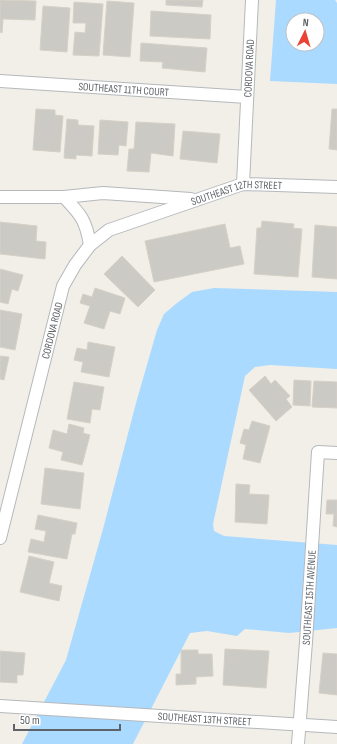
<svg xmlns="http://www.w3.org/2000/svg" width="337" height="744" font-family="'Sofia Sans Condensed',sans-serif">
<rect width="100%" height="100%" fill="#f1efe8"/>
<g fill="#aadaff" fill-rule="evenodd">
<path d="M276 0H335L337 3V84L270 81ZM293 20H317V44H293Z"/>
<polygon points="214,288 337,292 337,369 270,365 255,367 245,376 213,524 214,531 224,536 337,545 337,628 289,633 245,629 237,636 207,631 190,633 133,744 22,744 66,660 103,529 136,403 157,330 164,314 177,303 192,292"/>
</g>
<g fill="#cccac5" stroke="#d6d1c6">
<polygon points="0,0 36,1 35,20 3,19 2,33 0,32"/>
<polygon points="166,0 203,0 202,7 166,5"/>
<polygon points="107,1 134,3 130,57 103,55"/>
<polygon points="74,2 103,4 99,56 73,55 75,32 85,33 86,23 73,23"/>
<polygon points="43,6 70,8 67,52 40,50"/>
<polygon points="151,11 211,15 210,39 150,36"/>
<polygon points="141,43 207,48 205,72 162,68 163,62 140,61"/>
<polygon points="36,109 55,110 55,115 63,116 60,152 33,150"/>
<polygon points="332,109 337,109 337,150 329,149"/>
<polygon points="67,119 78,120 78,125 94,126 92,156 76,155 76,159 64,158"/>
<polygon points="100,120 128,122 126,146 119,145 118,155 98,154"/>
<polygon points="136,122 175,124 173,156 151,153 149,172 127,171 129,149 134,149"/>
<polygon points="183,131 220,134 217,163 180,159"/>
<polygon points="262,221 294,224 293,228 302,229 298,277 254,274 257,228 261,228"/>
<polygon points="0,222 37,226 36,241 46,242 45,259 0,254"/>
<polygon points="225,224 230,248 240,246 244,264 154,282 145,241"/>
<polygon points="315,225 337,227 337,279 312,277"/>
<polygon points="122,256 155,290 138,307 104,274"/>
<polygon points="0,269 23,275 18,291 12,289 8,304 0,302"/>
<polygon points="95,288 125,298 120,314 110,311 104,329 84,323 90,306 80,303 83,294 92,297"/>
<polygon points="0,310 22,314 15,350 0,347"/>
<polygon points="88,342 115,347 109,377 81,372 83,362 74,360 77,348 87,350"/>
<polygon points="0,356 9,357 4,380 0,379"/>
<polygon points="265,376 271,384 275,380 290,396 286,399 292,407 276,421 249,390"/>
<polygon points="294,380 311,381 310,406 293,405"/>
<polygon points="314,381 337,382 337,408 312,407"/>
<polygon points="74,382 104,387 100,410 92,409 90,423 67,419"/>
<polygon points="252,421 270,426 260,463 243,459 246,445 240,443 244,429 249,430"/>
<polygon points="69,424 84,428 83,433 90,435 82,465 61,460 63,452 49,448 53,430 67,434"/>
<polygon points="45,468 84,473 80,509 41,504"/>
<polygon points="236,484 250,485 249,494 269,495 267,524 235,522"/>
<polygon points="327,500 337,500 337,527 333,526 334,514 326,514"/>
<polygon points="38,515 77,523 75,534 72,534 67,559 28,552 31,539 44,542 46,531 35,529"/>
<polygon points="29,556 54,562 49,583 62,586 59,601 20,592"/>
<polygon points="225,649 269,651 266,688 223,685"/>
<polygon points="181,650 198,650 198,654 212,654 213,676 196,677 196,684 176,685 176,674 181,674"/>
<polygon points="0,651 25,653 23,675 17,675 17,683 0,682"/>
<polygon points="323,653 337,654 337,695 319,693"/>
</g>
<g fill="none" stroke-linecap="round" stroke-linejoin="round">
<defs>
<g id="minor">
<path id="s1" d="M0 81 247 97"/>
<path id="s2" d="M243 184 252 0"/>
<polyline points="0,197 64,197 103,193 191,199"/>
<path d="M64 197C81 215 86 220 90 245"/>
<path id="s3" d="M0 538 63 286 75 265 90 245 109 230 243 184 337 187"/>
<path id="s4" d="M0 706 337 727"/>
<path id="s5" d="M298 744 306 642 318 452 337 453"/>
</g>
</defs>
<use href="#minor" stroke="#b5b8bc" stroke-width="14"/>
<use href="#minor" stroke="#fff" stroke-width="12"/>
</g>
<g text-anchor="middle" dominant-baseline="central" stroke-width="3" stroke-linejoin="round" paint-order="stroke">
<g font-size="11" fill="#5f6368" stroke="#fff">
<text stroke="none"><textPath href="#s2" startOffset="116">CORDOVA ROAD</textPath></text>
<text stroke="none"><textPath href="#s1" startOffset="124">SOUTHEAST 11TH COURT</textPath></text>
<text stroke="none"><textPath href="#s3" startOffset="467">SOUTHEAST 12TH STREET</textPath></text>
<text stroke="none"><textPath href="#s3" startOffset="214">CORDOVA ROAD</textPath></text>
<text stroke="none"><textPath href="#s5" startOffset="147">SOUTHEAST 15TH AVENUE</textPath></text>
<text stroke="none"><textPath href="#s4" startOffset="205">SOUTHEAST 13TH STREET</textPath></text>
</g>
</g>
<g transform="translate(305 32) rotate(5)"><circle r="19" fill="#ffffff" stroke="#bfc1c3"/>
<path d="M0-3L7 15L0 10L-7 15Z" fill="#ea4335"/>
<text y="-6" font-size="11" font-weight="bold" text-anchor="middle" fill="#5f6368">N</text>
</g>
<path d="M14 724v6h106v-6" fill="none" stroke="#5f6368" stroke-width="2"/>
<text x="20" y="724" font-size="12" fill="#5f6368" stroke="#ffffff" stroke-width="3" paint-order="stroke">50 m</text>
</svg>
